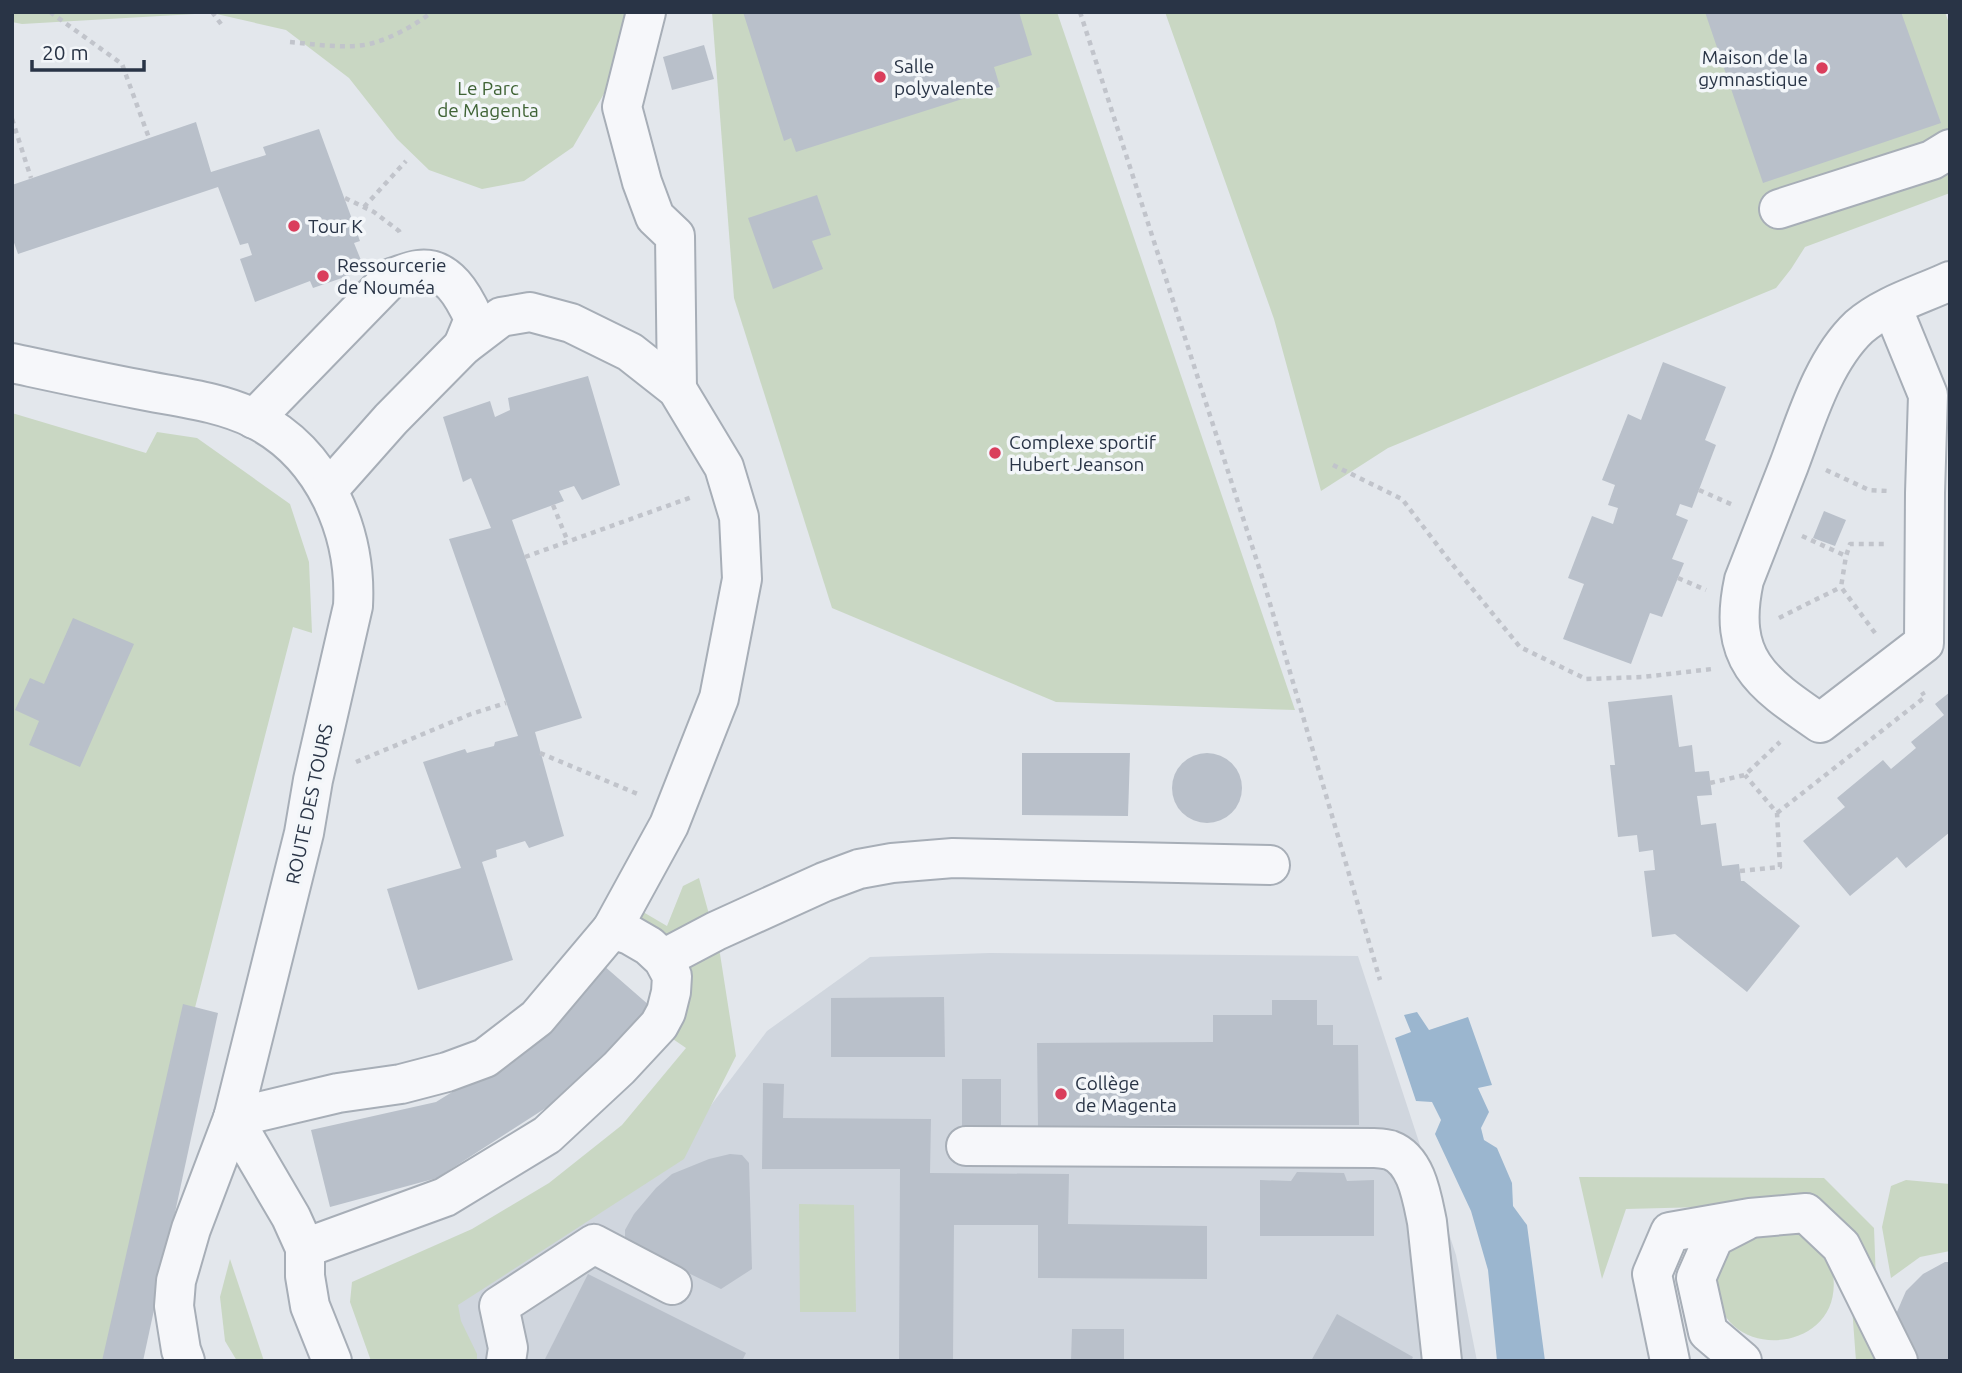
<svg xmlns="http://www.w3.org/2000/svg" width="1962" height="1373" font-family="Ubuntu,sans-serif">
<rect width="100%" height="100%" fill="#e3e7ec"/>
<polygon fill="#d0d6de" points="990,953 1358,956 1456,1255 1477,1361 415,1361 432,1314 672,1157 767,1031 870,957"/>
<g fill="#c9d7c3">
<polygon points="12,12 632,12 609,85 573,147 524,181 482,189 429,170 397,139 349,78 286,30 212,13 22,24 12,22"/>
<polygon points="712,12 1057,12 1295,710 1056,702 832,608 734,298"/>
<polygon points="1165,12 1945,12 1950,26 1950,193 1805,247 1791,269 1776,288 1388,448 1321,491 1274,319"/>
<polygon points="12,413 146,453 157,432 197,438 290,504 309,562 312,633 293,627 104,1361 12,1361"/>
<polygon points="699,878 720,954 736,1056 684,1159 458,1305 461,1321 477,1354 477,1361 371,1361 350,1302 352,1282 472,1229 549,1183 622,1125 686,1048 667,1035 688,984 630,923 638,909 667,926 683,886"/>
<polygon points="1579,1177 1824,1178 1874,1228 1879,1361 1856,1361 1847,1240 1814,1204 1626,1209 1602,1279"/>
<polygon points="1906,1180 1950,1184 1950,1251 1920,1257 1891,1278 1882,1227 1891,1186"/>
<polygon points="799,1204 854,1205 856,1312 800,1312"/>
<path d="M1771 1224C1782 1227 1798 1228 1807 1234 1816 1239 1831 1265 1833 1274 1845 1356 1716 1365 1716 1283 1716 1273 1718 1260 1725 1253 1737 1242 1757 1233 1771 1224Z"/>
<polygon points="230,1259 264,1361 237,1361 225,1341 220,1297"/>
</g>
<polygon fill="#9bb6cf" points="1417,1012 1429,1030 1468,1017 1492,1085 1478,1088 1489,1112 1481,1128 1484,1140 1497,1148 1512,1183 1513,1206 1527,1225 1545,1361 1497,1361 1488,1270 1471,1211 1435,1134 1441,1120 1432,1102 1416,1101 1395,1038 1411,1032 1404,1015"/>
<g fill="#b9c0ca">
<polygon points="743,12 1019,12 1032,55 994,67 1000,87 796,152 791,138 784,141"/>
<polygon points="1705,12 1901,12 1941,123 1763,183"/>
<polygon points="704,45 714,79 672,90 663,57"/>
<polygon points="196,122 211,172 266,155 263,147 319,129 360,241 354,243 365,270 313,288 310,281 255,302 240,259 252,255 248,243 240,245 218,187 18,254 12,237 12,185"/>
<polygon points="817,195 831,235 812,241 823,269 773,289 748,218"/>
<polygon points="1663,362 1726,387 1705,440 1716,445 1692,508 1680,504 1676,515 1688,520 1672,559 1684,563 1662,617 1650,613 1631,664 1563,639 1584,584 1568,578 1592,516 1613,524 1618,508 1608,505 1615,485 1602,480 1628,414 1641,420"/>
<polygon points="588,376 620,485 582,500 574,486 559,491 564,501 512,520 582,718 535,732 564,836 529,848 525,841 496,850 497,857 482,862 513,960 418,990 387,889 461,868 423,762 465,749 467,753 478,750 494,746 495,742 518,736 449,539 491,528 471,478 463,482 443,417 490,401 495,417 510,410 508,398"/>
<polygon points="1824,511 1846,520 1835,546 1813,538"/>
<polygon points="73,618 134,644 80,767 29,745 39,721 15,710 30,678 44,684"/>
<polygon points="1950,692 1950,832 1906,868 1897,857 1850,896 1803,841 1845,807 1837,798 1883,760 1891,769 1916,748 1911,742 1944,715 1935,704"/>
<polygon points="1672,695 1679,747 1692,745 1695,772 1709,771 1712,795 1697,796 1701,825 1716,823 1722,866 1739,864 1741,881 1744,881 1800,926 1747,992 1675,934 1652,937 1644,871 1655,870 1653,850 1639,852 1637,835 1618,837 1610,765 1615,765 1608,702"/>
<polygon points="1022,753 1130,753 1128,816 1022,815"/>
<circle cx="1207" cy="788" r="35"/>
<polygon points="603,965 650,1006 566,1095 437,1178 330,1207 311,1130 436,1102 538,1039"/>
<polygon points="944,997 945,1057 831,1057 831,998"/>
<polygon points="1272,1000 1317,1000 1317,1025 1333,1025 1333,1045 1358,1045 1359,1125 1038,1126 1037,1043 1213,1042 1213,1015 1272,1015"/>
<polygon points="183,1004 218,1013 143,1361 102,1361"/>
<rect x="962" y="1079" width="39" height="49"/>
<polygon points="763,1083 784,1084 783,1118 931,1119 930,1173 1069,1174 1068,1224 1207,1226 1207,1279 1038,1278 1038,1225 954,1225 953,1361 899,1361 900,1169 762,1169"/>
<polygon points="730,1154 742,1155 749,1163 752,1269 721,1289 625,1242 625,1230 634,1214 656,1188 672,1174 709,1159"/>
<polygon points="1297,1172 1344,1173 1347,1181 1374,1180 1374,1236 1260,1236 1260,1180 1291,1181"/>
<polygon points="1945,1262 1950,1262 1950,1361 1901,1361 1896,1314 1906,1291 1923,1274"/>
<polygon points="588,1274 746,1353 742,1361 544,1361"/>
<polygon points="1337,1314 1413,1357 1411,1361 1311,1361"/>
<polygon points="1072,1329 1124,1329 1124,1361 1071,1361"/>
</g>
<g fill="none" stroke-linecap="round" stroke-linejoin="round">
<defs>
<g id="minor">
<polyline points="646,12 622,107 642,182 655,217 675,236 677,389"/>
<polyline points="1779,209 1932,160 1950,149"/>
<path d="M1892 307 1928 395 1925 493 1924 643 1820 723C1760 682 1727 659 1744 580 1759 542 1774 504 1789 465 1806 420 1823 361 1859 327 1884 305 1920 295 1950 281"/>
<path d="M12 363C54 372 95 381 137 389 176 397 219 401 255 419 324 454 357 532 353 606L313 780 304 833 233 1118 191 1229 176 1281 174 1306 181 1350 185 1361"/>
<path d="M254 419 391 278C399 276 409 271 418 270 448 266 464 297 474 319L463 346"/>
<polyline points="328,490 391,419 463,346 501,317 530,312 571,323 630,352 677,389 724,467 739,517 742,579 719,698 669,825 612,929"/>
<polyline points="663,959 716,931 824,882 859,869 892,863 953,858 1270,865"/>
<polyline points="233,1118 338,1093 401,1084 447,1072 485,1058 537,1018 612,929 630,935 649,946 663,959 672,976 671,992 666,1012 659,1025 619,1068 547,1135 445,1197 305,1248"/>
<polyline points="233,1118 291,1217 305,1248 305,1276 310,1306 332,1361"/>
<path d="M966 1146 1374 1148C1379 1148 1385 1149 1390 1150 1417 1160 1422 1198 1427 1222L1442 1361"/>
<polyline points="506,1361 508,1348 499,1306 594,1244 672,1285"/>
<polyline points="1670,1361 1652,1274 1670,1232 1750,1218 1806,1213 1841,1246 1898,1361"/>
<polyline points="1742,1361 1708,1332 1696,1278 1714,1237 1745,1221"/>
</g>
</defs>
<use href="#minor" stroke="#a7aeb7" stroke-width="42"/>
<g stroke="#c1c4cb" stroke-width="4.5" stroke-dasharray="5 5" stroke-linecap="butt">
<polyline points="50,12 122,64 149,138"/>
<polyline points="212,12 221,24"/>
<polyline points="1080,12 1264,583 1380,980"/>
<path d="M290 42C314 44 349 50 373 43 394 37 415 25 432 12"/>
<polyline points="12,119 31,178"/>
<polyline points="345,198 374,212 399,231 401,235"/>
<polyline points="364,207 406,161"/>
<polyline points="1333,465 1402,499 1448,559 1520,647 1586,679 1643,677 1712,669"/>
<polyline points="1826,470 1869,490 1889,491"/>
<polyline points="1699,490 1733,505"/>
<polyline points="553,505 568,542"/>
<polyline points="1802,536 1846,556"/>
<polyline points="525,557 692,497"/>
<polyline points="1678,578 1706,590"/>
<polyline points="1779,618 1841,587"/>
<polyline points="1875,633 1841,587 1846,556 1850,544 1887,544"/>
<polyline points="540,753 640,795"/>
<polyline points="356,762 471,714 506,703"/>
<polyline points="1710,783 1745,775 1780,742"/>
<polyline points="1777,813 1925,697 1922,692"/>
<polyline points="1740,871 1780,867 1777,813 1745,775"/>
</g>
<use href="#minor" stroke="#f6f7fa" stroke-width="38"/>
</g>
<g fill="#da3e5c" stroke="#f3f6f9" stroke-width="2.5">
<circle cx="1822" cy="68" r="7"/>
<circle cx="880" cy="77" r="7"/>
<circle cx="294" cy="226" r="7"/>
<circle cx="323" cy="276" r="7"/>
<circle cx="995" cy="453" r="7"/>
<circle cx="1061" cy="1094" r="7"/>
</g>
<g text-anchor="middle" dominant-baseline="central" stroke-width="7" stroke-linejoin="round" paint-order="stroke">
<g font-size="19" fill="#293446" stroke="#f3f6f9" text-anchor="start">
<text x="1808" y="57" text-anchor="end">Maison de la<tspan x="1808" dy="22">gymnastique</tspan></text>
<text x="894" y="66">Salle<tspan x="894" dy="22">polyvalente</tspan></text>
<text x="308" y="226">Tour K</text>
<text x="337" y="265">Ressourcerie<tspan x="337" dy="22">de Nouméa</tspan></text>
<text x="1009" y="442">Complexe sportif<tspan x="1009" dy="22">Hubert Jeanson</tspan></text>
<text x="1075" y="1083">Collège<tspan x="1075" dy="22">de Magenta</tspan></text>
</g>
<g font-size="19" fill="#3f6335" stroke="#f3f6f9">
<text x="488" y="88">Le Parc<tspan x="488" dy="22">de Magenta</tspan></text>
</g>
<g font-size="19" fill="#293446" stroke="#f3f6f9">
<text transform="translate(309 804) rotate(-78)">ROUTE DES TOURS</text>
</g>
</g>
<rect width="1962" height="1373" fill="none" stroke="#293446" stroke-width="28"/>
<path d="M32 60v10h112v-10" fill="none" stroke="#293446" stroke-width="3.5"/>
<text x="42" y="60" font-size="21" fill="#293446" stroke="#f3f6f9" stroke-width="5" paint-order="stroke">20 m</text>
</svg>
